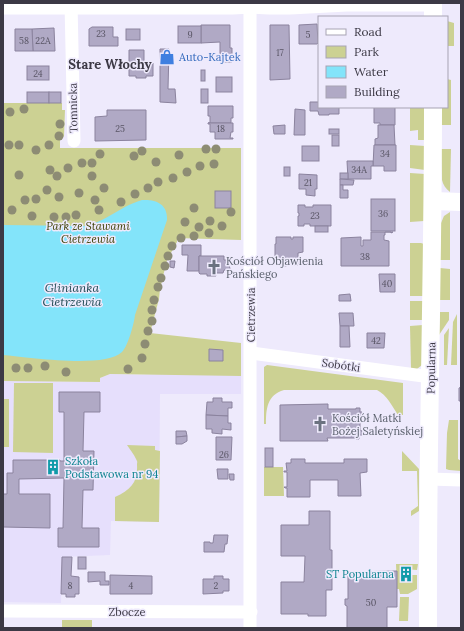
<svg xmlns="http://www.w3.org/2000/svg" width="464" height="631" font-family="Lora,serif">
<rect width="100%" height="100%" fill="#eeeafc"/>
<polygon fill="#e6dffc" points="241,370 241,394 160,394 159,522 111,521 110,555 62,557 61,603 3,602 3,381 100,382 100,378 110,374 140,375"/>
<g fill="#ccd193">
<polygon points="447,21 454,23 454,46 447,46"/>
<polygon points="447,79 451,80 451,125 441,125 441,107 447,107"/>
<polygon points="3,103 62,103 62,110 65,110 64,136 60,140 60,148 241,148 241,240 177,238 177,242 167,260 160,289 159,299 150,333 241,343 241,376 110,374 100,378 100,382 3,381"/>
<polygon points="410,107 424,108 425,140 418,140 418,130 410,131"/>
<polygon points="410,145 425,146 425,170 410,168"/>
<path d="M441 149H451L450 192C446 189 443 185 442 180Z"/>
<polygon points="410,173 425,174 424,221 410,222"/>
<polygon points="450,212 450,260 440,260 441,223 444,216"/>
<polygon points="410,243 421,243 424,244 424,296 410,296"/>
<polygon points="440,268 450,269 450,300 440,300"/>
<polygon points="410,301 424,301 423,320 410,320"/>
<polygon points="440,312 449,312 449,320 439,335"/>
<polygon points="457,314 457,365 451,365 453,322"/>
<polygon points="423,325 422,365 417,369 411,369 410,326"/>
<polygon points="449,328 447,365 444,365 444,335"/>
<path d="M267 365 403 383V415H398C392 406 387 395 377 390H284C267 395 266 409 266 424H264V367Z"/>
<polygon points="14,383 53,383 53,453 13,452"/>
<rect x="3" y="399" width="6" height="48"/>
<polygon points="449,420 458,420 458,459 461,461 461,471 449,470 446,469 447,433"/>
<path d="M127 445 155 446V450L160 451 159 522 115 521V497C131 490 138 482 137 465 137 461 138 463 136 459 134 454 130 450 127 445Z"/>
<polygon points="402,451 419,469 419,511 411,516 411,511 418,506 417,471 402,471"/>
<polygon points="264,467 283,467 284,496 264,496"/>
<polygon points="396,564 418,564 417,570 403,569 403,577 409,577 409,575 417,575 417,589 408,594 400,594 399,589 397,589"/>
<polygon points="400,597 409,597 408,621 399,621"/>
<rect x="62" y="620" width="30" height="8"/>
</g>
<path fill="#83e4fa" d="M142 200C156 199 168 204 167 220L135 315C134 324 128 346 122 352 105 369 27 357 3 355V225L85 226C100 223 112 214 125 207 130 204 136 202 142 200Z"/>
<g fill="#b0a9c5" stroke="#8b839e">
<polygon points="317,24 318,43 317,44 299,44 299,25"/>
<polygon points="201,25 230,25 230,48 232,48 232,62 220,62 220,42 201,43"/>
<polygon points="270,25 289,25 290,79 270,80"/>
<rect x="178" y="26" width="23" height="17"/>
<polygon points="92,27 113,27 113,37 118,37 118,46 89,46 89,29"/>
<polygon points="54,28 55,51 33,51 32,29"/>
<polygon points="15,29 32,29 33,51 15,51"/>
<rect x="126" y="29" width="14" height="11"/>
<polygon points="160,49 169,49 168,89 175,89 176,103 160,102"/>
<polygon points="129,50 144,50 144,62 153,63 153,76 146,76 146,78 136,78 136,76 129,76"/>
<rect x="27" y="66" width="22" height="14"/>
<rect x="201" y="70" width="4" height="11"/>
<rect x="216" y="77" width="16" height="15"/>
<rect x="201" y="89" width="7" height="14"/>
<rect x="27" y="92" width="22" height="11"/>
<rect x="49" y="92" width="12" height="11"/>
<polygon points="310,102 319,102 319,107 339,107 339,114 329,114 329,115 319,115 318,111 310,111"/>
<polygon points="208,106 233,106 233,118 231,118 231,123 208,123 210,123 210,116 208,116"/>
<polygon points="374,107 395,107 395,125 380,125 380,123 374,123"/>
<polygon points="295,109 305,110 305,135 294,135"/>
<polygon points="107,110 146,110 146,140 95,141 95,117 107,116"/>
<polygon points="208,123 233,123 233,132 231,132 230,138 233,138 233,139 215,139 215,132 210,132 210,124 208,124"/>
<polygon points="285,125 285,134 274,134 273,126"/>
<polygon points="378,125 394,125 395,145 375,145 375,139 378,138"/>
<rect x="329" y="129" width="10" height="5"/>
<rect x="332" y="135" width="7" height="11"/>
<polygon points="374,145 396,145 396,171 384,171 384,166 373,166"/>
<rect x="302" y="146" width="17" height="15"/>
<polygon points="347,161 373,161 373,166 371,166 371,179 348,179"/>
<rect x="284" y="167" width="6" height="9"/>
<rect x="340" y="173" width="8" height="6"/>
<polygon points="299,174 317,175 317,189 315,189 315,196 306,195 306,189 299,189"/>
<polygon points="340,179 354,180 353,185 340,185"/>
<polygon points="340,185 343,185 343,190 348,190 348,198 340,198"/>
<rect x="215" y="191" width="16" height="17"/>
<rect x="371" y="199" width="24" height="32"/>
<polygon points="298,205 305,205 305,207 313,207 313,205 331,205 331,226 310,226 310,224 304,224 304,226 298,226 298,216 299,216 299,213 298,213"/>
<rect x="315" y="226" width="13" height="6"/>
<polygon points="371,232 393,232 391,233 391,232 385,232 385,235 384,235 384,240 389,241 389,266 341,266 341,238 361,237 361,246 363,246 363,240 371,240"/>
<polygon points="276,237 291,237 291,239 293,239 293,237 303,237 303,252 298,253 298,265 288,265 286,266 284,266 282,265 275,265 275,244 276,244"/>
<polygon points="182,245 201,245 201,256 199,256 199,271 187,271 188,255 182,255"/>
<polygon points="199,256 224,256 224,260 230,260 231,261 230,263 229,264 230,269 230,270 224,270 223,273 216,273 216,276 207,276 207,274 200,274 199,273"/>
<polygon points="170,261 175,261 174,268 170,267"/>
<polygon points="379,274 395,274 395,292 380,292"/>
<polygon points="350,294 351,301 339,301 339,295"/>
<polygon points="339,313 353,313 354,326 340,326"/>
<polygon points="340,326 349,326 350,347 340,347"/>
<polygon points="367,333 385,333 384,348 367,348"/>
<polygon points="209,349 223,350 223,361 209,361"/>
<polygon points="461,387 461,401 459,401 459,388"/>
<polygon points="59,392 100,392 100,412 84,412 83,451 94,451 93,490 83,490 82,528 99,528 99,547 58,547 58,528 63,528 64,478 19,479 19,494 50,494 50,528 3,527 3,494 7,494 7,473 13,473 13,460 60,460 60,461 64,461 64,412 59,412"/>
<polygon points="213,398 222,398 222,402 232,402 232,408 228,408 228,416 206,415 207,402 213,402"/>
<polygon points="328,404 328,409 356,409 356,408 360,408 360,412 362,412 362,417 360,417 360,430 362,431 362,435 359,435 359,439 356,439 356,438 327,438 328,441 280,441 280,405"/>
<polygon points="206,415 228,416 228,423 231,423 231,430 222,429 222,434 212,433 212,429 206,429"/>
<polygon points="176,431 186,431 187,436 176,437"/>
<polygon points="187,436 187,441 182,444 176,444 176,437"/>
<polygon points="216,437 232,437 231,460 216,460"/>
<rect x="265" y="448" width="8" height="19"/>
<polygon points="291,459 305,459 305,463 344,463 344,459 367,459 367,472 360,473 361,496 338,496 338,480 310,480 310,497 287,497 287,488 285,488 284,487 287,487 287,472 284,472 284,471 287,471 286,463 291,463"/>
<polygon points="217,469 228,469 228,479 218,479"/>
<polygon points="229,474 234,474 234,480 230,480"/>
<polygon points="309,511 330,511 330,550 332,550 332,590 326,590 326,616 308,616 308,614 281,614 281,582 304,582 305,556 281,556 281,525 309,525"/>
<polygon points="214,535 228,535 227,544 225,544 224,552 204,552 204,542 210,542 210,543 213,543"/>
<polygon points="62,557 72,557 71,576 79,577 79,594 75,594 75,597 66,597 66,594 61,594"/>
<rect x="78" y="557" width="8" height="12"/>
<polygon points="397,571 397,607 387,607 387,628 347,628 347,606 345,605 345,599 348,599 348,572"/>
<polygon points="88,572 105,572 105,581 109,581 109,585 100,585 100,581 88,582"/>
<polygon points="110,575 152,576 152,594 110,594"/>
<polygon points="214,576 223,576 223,579 229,579 229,591 223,591 223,593 203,594 203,579 214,579"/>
</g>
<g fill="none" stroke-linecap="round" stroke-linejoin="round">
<g stroke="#fff" stroke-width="13">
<polyline points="71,3 74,141"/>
<polyline points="3,8 233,8 251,7 269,8 290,8 347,5 433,5"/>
<polyline points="251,353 431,377"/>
<polyline points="429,479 461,480"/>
<polyline points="3,611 251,612"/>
<polyline points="250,628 250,3"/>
</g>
<g stroke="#fff" stroke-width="18">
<polyline points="433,3 433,17"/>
<polyline points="433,201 461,202"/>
<path d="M428 628C427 454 433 281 433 107"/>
</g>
</g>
<g fill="#8d8c74">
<circle cx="24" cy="109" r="4.5"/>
<circle cx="10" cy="112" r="4.5"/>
<circle cx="60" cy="124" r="4.5"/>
<circle cx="59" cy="136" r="4.5"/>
<circle cx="9" cy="145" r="4.5"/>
<circle cx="19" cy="145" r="4.5"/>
<circle cx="49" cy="145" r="4.5"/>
<circle cx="206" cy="149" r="4.5"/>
<circle cx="216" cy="149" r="4.5"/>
<circle cx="36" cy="150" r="4.5"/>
<circle cx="142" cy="151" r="4.5"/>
<circle cx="100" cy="154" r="4.5"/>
<circle cx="179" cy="155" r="4.5"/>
<circle cx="134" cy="156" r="4.5"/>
<circle cx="156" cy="162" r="4.5"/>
<circle cx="82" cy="163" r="4.5"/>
<circle cx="92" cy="163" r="4.5"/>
<circle cx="214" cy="164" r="4.5"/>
<circle cx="200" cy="166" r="4.5"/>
<circle cx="68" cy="168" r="4.5"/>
<circle cx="50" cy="170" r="4.5"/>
<circle cx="187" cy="172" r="4.5"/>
<circle cx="19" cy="175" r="4.5"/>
<circle cx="57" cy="176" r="4.5"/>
<circle cx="92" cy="176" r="4.5"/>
<circle cx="173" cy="178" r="4.5"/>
<circle cx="158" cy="182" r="4.5"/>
<circle cx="104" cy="188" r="4.5"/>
<circle cx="148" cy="188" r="4.5"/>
<circle cx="47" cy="190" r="4.5"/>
<circle cx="79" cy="193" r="4.5"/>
<circle cx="135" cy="194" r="4.5"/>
<circle cx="59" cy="197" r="4.5"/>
<circle cx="36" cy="199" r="4.5"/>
<circle cx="25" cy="200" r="4.5"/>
<circle cx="95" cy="200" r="4.5"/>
<circle cx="121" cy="202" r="4.5"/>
<circle cx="194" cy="208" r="4.5"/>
<circle cx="12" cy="210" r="4.5"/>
<circle cx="99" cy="210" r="4.5"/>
<circle cx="231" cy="212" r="4.5"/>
<circle cx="76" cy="215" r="4.5"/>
<circle cx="32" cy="216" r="4.5"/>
<circle cx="54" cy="217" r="4.5"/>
<circle cx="66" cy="217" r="4.5"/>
<circle cx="210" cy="221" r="4.5"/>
<circle cx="185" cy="222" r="4.5"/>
<circle cx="222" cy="226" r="4.5"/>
<circle cx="199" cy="227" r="4.5"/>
<circle cx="209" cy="233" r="4.5"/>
<circle cx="194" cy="236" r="4.5"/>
<circle cx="181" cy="238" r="4.5"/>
<circle cx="172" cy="246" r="4.5"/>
<circle cx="168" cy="256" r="4.5"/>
<circle cx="165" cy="266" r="4.5"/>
<circle cx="161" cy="278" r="4.5"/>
<circle cx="158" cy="287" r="4.5"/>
<circle cx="154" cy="300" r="4.5"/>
<circle cx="152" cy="310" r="4.5"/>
<circle cx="152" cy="321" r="4.5"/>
<circle cx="148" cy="331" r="4.5"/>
<circle cx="145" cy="344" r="4.5"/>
<circle cx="142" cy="358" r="4.5"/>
<circle cx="45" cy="366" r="4.5"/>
<circle cx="16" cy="368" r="4.5"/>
<circle cx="28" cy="368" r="4.5"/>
<circle cx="128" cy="369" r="4.5"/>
<circle cx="66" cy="372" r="4.5"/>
</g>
<defs>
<symbol id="shop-bare" viewBox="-9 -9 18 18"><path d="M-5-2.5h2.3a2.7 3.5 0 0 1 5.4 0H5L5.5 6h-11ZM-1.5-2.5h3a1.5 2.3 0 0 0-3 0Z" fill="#3f7fe0" stroke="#eeeafc" stroke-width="2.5" paint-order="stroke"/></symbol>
<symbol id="church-bare" viewBox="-9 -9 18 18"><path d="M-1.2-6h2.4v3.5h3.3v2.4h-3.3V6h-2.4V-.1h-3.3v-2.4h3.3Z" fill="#6b7280" stroke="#eeeafc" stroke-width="2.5" paint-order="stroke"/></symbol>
<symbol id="building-bare" viewBox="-9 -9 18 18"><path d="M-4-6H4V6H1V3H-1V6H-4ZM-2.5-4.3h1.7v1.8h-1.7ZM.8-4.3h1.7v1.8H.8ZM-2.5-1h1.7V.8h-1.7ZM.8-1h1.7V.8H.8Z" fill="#0f9aa8" stroke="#eeeafc" stroke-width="2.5" paint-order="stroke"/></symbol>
</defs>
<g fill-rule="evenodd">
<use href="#shop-bare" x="156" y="46" width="22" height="22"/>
<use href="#church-bare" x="203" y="256" width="22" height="22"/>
<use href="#church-bare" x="309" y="413" width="22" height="22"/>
<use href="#building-bare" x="42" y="456" width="22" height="22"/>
<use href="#building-bare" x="395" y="563" width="22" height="22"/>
</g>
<g text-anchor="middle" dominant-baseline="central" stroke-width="3" stroke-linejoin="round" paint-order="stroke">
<g font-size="9" fill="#595565">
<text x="101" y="33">23</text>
<text x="190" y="34">9</text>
<text x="308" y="34">5</text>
<text x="24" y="40">58</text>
<text x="43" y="40">22A</text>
<text x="280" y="52">17</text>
<text x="38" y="73">24</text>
<text x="120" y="128">25</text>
<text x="221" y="128">18</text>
<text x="385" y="153">34</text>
<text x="359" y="169">34A</text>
<text x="308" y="182">21</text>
<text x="383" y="213">36</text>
<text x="315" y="215">23</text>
<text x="365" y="256">38</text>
<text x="387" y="283">40</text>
<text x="376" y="340">42</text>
<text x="224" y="454">26</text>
<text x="70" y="585">8</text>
<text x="131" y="585">4</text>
<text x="216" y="585">2</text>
<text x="371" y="602">50</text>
</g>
<g font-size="11" fill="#366cbe" stroke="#eeeafc" text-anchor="start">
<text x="179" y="57">Auto-Kajtek</text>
</g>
<g font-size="11" fill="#3c3945" stroke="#eeeafc">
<text transform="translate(73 108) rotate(-91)">Tomnicka</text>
<text transform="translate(251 315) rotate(-90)">Cietrzewia</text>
<text transform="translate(341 365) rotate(8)">Sobótki</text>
<text transform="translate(431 368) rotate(-89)">Popularna</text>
<text x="127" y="612">Zbocze</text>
</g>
<g font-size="11" font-style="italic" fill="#3d4004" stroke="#eeeafc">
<text x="88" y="226">Park ze Stawami<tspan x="88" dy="13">Cietrzewia</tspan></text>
</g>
<g font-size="11" fill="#5b616d" stroke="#eeeafc" text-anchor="start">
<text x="226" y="261">Kościół Objawienia<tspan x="226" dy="13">Pańskiego</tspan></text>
<text x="332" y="418">Kościół Matki<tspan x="332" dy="13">Bożej Saletyńskiej</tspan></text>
</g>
<g font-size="11" fill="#0d838f" stroke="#eeeafc" text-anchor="start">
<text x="65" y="461">Szkoła<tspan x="65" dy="13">Podstawowa nr 94</tspan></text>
<text x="394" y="574" text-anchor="end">ST Popularna</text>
</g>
<g font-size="12" font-style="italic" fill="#204b55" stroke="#eeeafc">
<text x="72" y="287">Glinianka<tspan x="72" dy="14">Cietrzewia</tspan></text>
</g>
<g font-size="13" font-weight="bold" fill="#3c3945" stroke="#eeeafc">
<text x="110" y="64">Stare Włochy</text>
</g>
</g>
<rect width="464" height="631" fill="none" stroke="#3c3945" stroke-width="8"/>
<rect x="318" y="16" width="130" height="92" fill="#eeeafc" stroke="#a7a3b3"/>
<rect x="326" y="29" width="20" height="6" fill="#ffffff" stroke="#a7a3b3"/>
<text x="354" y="36" font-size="12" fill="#3c3945">Road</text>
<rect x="326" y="46" width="20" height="12" fill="#ccd193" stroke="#a7a3b3"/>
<text x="354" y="56" font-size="12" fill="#3c3945">Park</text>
<rect x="326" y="66" width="20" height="12" fill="#83e4fa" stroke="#a7a3b3"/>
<text x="354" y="76" font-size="12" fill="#3c3945">Water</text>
<rect x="326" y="86" width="20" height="12" fill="#b0a9c5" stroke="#a7a3b3"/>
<text x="354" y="96" font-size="12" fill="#3c3945">Building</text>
</svg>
